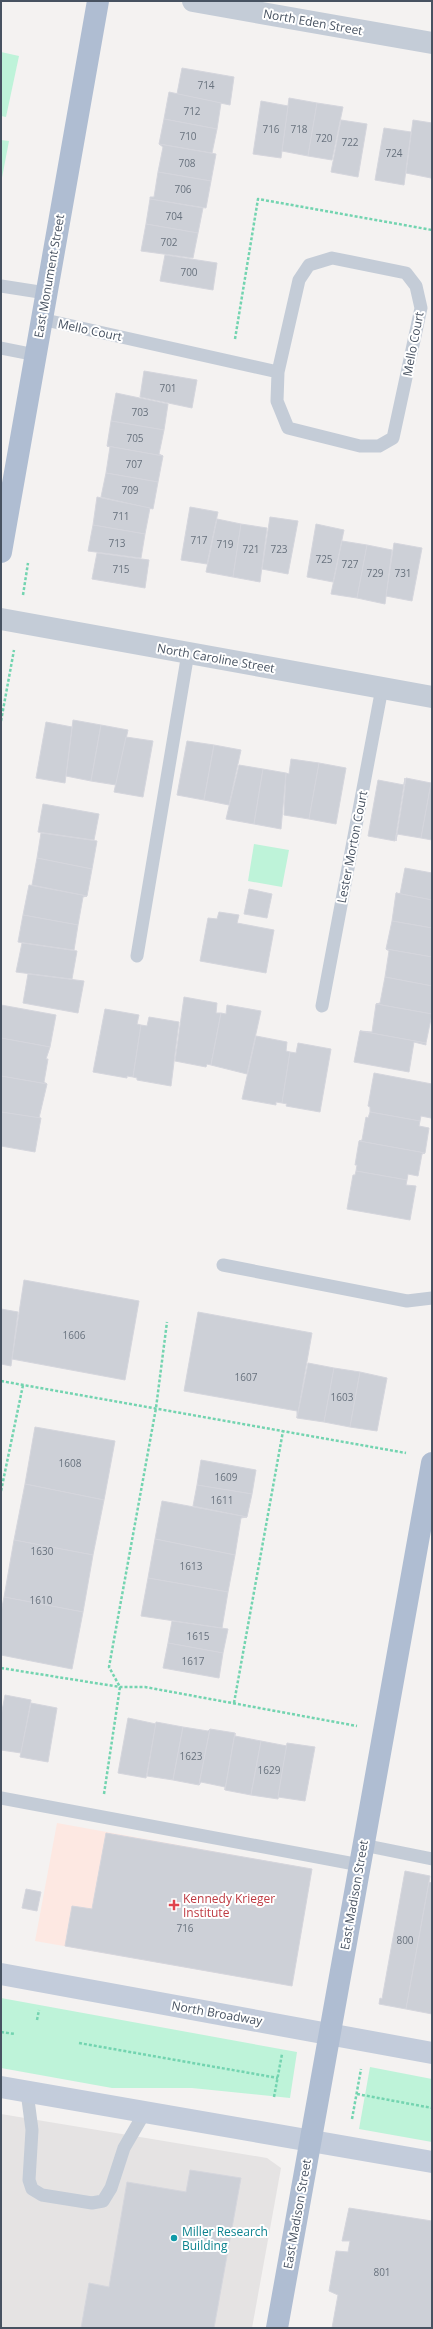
<svg xmlns="http://www.w3.org/2000/svg" width="433" height="2329" font-family="'Open Sans',sans-serif">
<rect width="100%" height="100%" fill="#f4f2f1"/>
<polygon fill="#e5e3e3" points="1,2114 267,2158 281,2168 252,2328 1,2328"/>
<polygon fill="#fde8e2" points="57,1823 312,1869 292,1986 35,1941"/>
<g fill="#bef3d9">
<polygon points="1,52 19,56 6,117 1,116"/>
<polygon points="1,140 9,141 1,183"/>
<polygon points="254,844 289,850 282,887 248,881"/>
<polygon points="1,1998 297,2052 290,2098 192,2088 112,2088 1,2068"/>
<polygon points="370,2067 432,2079 432,2142 359,2129"/>
</g>
<g fill="#cdd0d7" stroke="#d5d6dd">
<polygon points="182,68 234,77 230,105 177,94"/>
<polygon points="169,92 221,103 217,129 164,119"/>
<polygon points="289,98 317,103 308,156 282,151"/>
<polygon points="261,101 288,106 281,158 253,154"/>
<polygon points="317,103 343,107 332,160 308,156"/>
<polygon points="164,119 217,129 212,153 159,144"/>
<polygon points="341,120 367,124 358,177 331,172"/>
<polygon points="413,120 432,123 431,178 406,173"/>
<polygon points="384,128 411,132 404,185 375,180"/>
<polygon points="159,144 216,154 211,181 158,172 163,147"/>
<polygon points="158,172 211,181 206,208 150,199 150,197 154,197"/>
<polygon points="150,199 203,208 198,233 146,224"/>
<polygon points="146,224 198,233 193,258 141,251"/>
<polygon points="165,255 217,263 213,290 160,281"/>
<polygon points="144,371 197,380 192,408 140,397"/>
<polygon points="116,393 168,404 164,430 111,421"/>
<polygon points="111,421 164,430 159,454 163,456 107,446"/>
<polygon points="107,446 163,456 158,482 106,473 110,447"/>
<polygon points="106,473 158,482 153,509 101,497"/>
<polygon points="97,497 150,508 145,534 93,525"/>
<polygon points="190,507 218,512 207,564 181,560"/>
<polygon points="270,517 298,521 288,574 262,569"/>
<polygon points="217,519 241,524 233,577 206,572"/>
<polygon points="241,524 267,528 260,582 233,577"/>
<polygon points="316,524 344,530 333,582 307,577"/>
<polygon points="93,525 145,534 141,558 88,551"/>
<polygon points="342,541 367,545 357,598 331,594"/>
<polygon points="394,543 422,548 412,601 386,596"/>
<polygon points="367,545 392,550 385,604 357,598"/>
<polygon points="97,553 149,560 145,588 92,579"/>
<polygon points="73,720 101,725 91,781 66,776"/>
<polygon points="46,722 72,727 65,783 36,778"/>
<polygon points="101,725 128,730 116,785 91,781"/>
<polygon points="126,737 153,741 143,797 114,792"/>
<polygon points="187,741 214,745 204,800 177,795"/>
<polygon points="214,745 241,750 229,805 204,800"/>
<polygon points="291,759 319,763 309,819 284,815 286,773 289,774"/>
<polygon points="319,763 346,768 336,824 309,819"/>
<polygon points="239,765 263,769 254,824 226,819"/>
<polygon points="263,769 286,773 281,829 254,824"/>
<polygon points="405,778 395,841 368,836 378,780 404,785"/>
<polygon points="406,778 431,783 421,838 397,834 396,841"/>
<polygon points="431,783 432,783 432,840 421,838"/>
<polygon points="43,804 99,814 94,840 38,832"/>
<polygon points="41,833 97,841 92,869 37,858"/>
<polygon points="37,858 92,869 87,896 32,885"/>
<polygon points="405,868 432,873 432,900 396,893 400,894"/>
<polygon points="29,885 87,896 83,897 78,925 23,915"/>
<polygon points="249,889 272,894 267,918 244,914"/>
<polygon points="396,893 432,900 432,928 392,921"/>
<polygon points="219,912 239,915 237,923 274,930 266,973 200,961 208,918 217,919"/>
<polygon points="23,915 78,925 74,950 18,942"/>
<polygon points="392,921 432,928 432,957 386,949"/>
<polygon points="22,943 77,951 72,979 16,972"/>
<polygon points="386,949 432,957 432,986 385,977 389,951"/>
<polygon points="28,974 84,981 78,1013 23,1003"/>
<polygon points="385,977 432,986 432,1014 376,1004 380,1003"/>
<polygon points="184,997 217,1003 216,1013 221,1013 211,1065 207,1064 206,1067 175,1061"/>
<polygon points="376,1004 432,1014 426,1043 360,1031 372,1032"/>
<polygon points="1,1005 56,1015 50,1047 1,1038"/>
<polygon points="227,1005 261,1011 247,1074 211,1065 221,1013 226,1014"/>
<polygon points="105,1009 139,1015 137,1024 141,1025 133,1077 127,1076 127,1078 93,1072"/>
<polygon points="149,1017 179,1022 171,1086 137,1080 137,1078 133,1077 141,1025 147,1026"/>
<polygon points="360,1031 426,1043 426,1045 414,1042 409,1072 354,1062"/>
<polygon points="256,1036 287,1042 286,1051 290,1052 282,1103 276,1102 276,1105 242,1099"/>
<polygon points="1,1038 50,1047 46,1059 48,1059 44,1082 47,1084 1,1076"/>
<polygon points="298,1043 331,1049 320,1112 286,1106 287,1104 282,1103 290,1052 296,1053"/>
<polygon points="374,1073 432,1084 431,1118 421,1116 420,1121 370,1112 370,1107 368,1106"/>
<polygon points="1,1076 47,1084 39,1118 1,1112"/>
<polygon points="1,1112 41,1118 35,1152 1,1146"/>
<polygon points="370,1112 420,1121 419,1126 429,1128 425,1153 359,1141 362,1140 366,1117 368,1118"/>
<polygon points="359,1141 425,1153 422,1154 418,1176 408,1174 407,1180 356,1171 357,1165 355,1165"/>
<polygon points="356,1171 407,1180 406,1185 416,1186 410,1220 347,1209 353,1175 355,1175"/>
<polygon points="24,1280 139,1301 125,1380 12,1359"/>
<polygon points="1,1309 18,1312 11,1366 1,1364"/>
<polygon points="198,1312 312,1333 297,1418 297,1411 184,1391"/>
<polygon points="308,1363 334,1368 324,1422 297,1418"/>
<polygon points="334,1368 360,1372 350,1427 324,1422"/>
<polygon points="360,1372 387,1378 377,1431 350,1427"/>
<polygon points="35,1427 115,1441 104,1500 25,1484"/>
<polygon points="201,1460 256,1470 252,1494 197,1485"/>
<polygon points="25,1484 104,1500 93,1555 14,1540"/>
<polygon points="197,1485 252,1494 247,1517 193,1506"/>
<polygon points="162,1501 247,1517 241,1518 235,1555 155,1539"/>
<polygon points="155,1539 235,1555 228,1592 148,1578"/>
<polygon points="14,1540 93,1555 83,1612 4,1597"/>
<polygon points="148,1578 228,1592 222,1628 141,1616"/>
<polygon points="4,1597 83,1612 72,1669 1,1655 1,1612"/>
<polygon points="172,1621 228,1629 223,1653 168,1643"/>
<polygon points="168,1643 223,1653 219,1678 163,1668"/>
<polygon points="5,1695 31,1700 21,1753 1,1750 1,1716"/>
<polygon points="31,1703 57,1708 48,1762 20,1757"/>
<polygon points="128,1718 156,1724 146,1778 118,1773"/>
<polygon points="156,1722 183,1727 173,1780 147,1776"/>
<polygon points="183,1727 208,1731 210,1729 199,1785 173,1780"/>
<polygon points="210,1729 235,1733 225,1790 225,1787 201,1782 199,1785"/>
<polygon points="235,1733 235,1736 261,1741 251,1795 225,1790"/>
<polygon points="261,1741 287,1746 278,1799 251,1795"/>
<polygon points="287,1743 315,1747 305,1801 278,1797"/>
<polygon points="106,1833 312,1869 292,1986 65,1946 72,1906 92,1909"/>
<polygon points="405,1871 430,1876 406,2009 379,2004 380,1998 382,1999"/>
<polygon points="429,1882 432,1883 432,2014 406,2009"/>
<polygon points="26,1889 41,1892 37,1911 22,1908"/>
<polygon points="190,2170 241,2178 214,2328 81,2328 89,2283 109,2287 127,2182 186,2192"/>
<polygon points="349,2208 432,2221 432,2328 332,2328 338,2295 329,2291 336,2251 348,2252 350,2241 342,2241"/>
</g>
<g fill="none" stroke-linecap="round" stroke-linejoin="round">
<g stroke="#73d4b0" stroke-width="2.5" stroke-dasharray="3 2" stroke-linecap="butt">
<polyline points="235,339 258,199 432,230"/>
<polyline points="23,595 28,563"/>
<polyline points="1,721 14,650"/>
<polyline points="1,1381 406,1453"/>
<polyline points="1,1491 23,1385"/>
<polyline points="1,1668 120,1687 145,1687 357,1726"/>
<polyline points="234,1703 283,1431"/>
<polyline points="104,1794 120,1687 109,1667 156,1408 167,1322"/>
<polyline points="37,2020 39,2010"/>
<polyline points="1,2032 15,2034"/>
<polyline points="79,2043 278,2078"/>
<polyline points="357,2094 432,2108"/>
<polyline points="274,2097 282,2054"/>
<polyline points="352,2119 361,2069"/>
</g>
<g stroke="#c4ccd7" stroke-width="13">
<polyline points="1,286 46,293"/>
<polyline points="41,319 278,372 277,401 288,428 360,446 379,446 393,438 421,308 416,286 406,273 332,258 309,265 299,280 278,372"/>
<polyline points="1,348 36,355"/>
<polyline points="137,956 188,653"/>
<polyline points="322,1006 382,688"/>
<polyline points="223,1265 407,1301 432,1298"/>
<polyline points="1,1798 360,1865"/>
<polyline points="363,1845 432,1859"/>
<polyline points="27,2092 32,2130 29,2180 32,2189 42,2195 92,2203 103,2201 111,2188 124,2148 145,2112"/>
</g>
<polyline stroke="#c4ccd7" stroke-width="22" points="193,1 432,43"/>
<polyline stroke="#c4ccd7" stroke-width="22" points="1,619 432,697"/>
<g stroke="#c3ccdb" stroke-width="22">
<polyline points="1,1974 432,2053"/>
<polyline points="1,2087 432,2162"/>
</g>
<g stroke="#afbdd2" stroke-width="22">
<polyline points="1,552 98,1"/>
<polyline points="277,2328 432,1463"/>
</g>
</g>
<path fill="#e0444e" stroke="#fff" stroke-width="1.5" d="M172 1899h4v4h4v4h-4v4h-4v-4h-4v-4h4z"/>
<circle fill="#0f9aa8" stroke="#fff" stroke-width="1.5" cx="174" cy="2238" r="4"/>
<g text-anchor="middle" dominant-baseline="central" stroke-width="4" stroke-linejoin="round" paint-order="stroke">
<g font-size="10" fill="#68727e">
<text x="206" y="85">714</text>
<text x="192" y="111">712</text>
<text x="271" y="129">716</text>
<text x="299" y="129">718</text>
<text x="188" y="136">710</text>
<text x="324" y="138">720</text>
<text x="350" y="142">722</text>
<text x="394" y="153">724</text>
<text x="187" y="163">708</text>
<text x="183" y="189">706</text>
<text x="174" y="216">704</text>
<text x="169" y="242">702</text>
<text x="189" y="272">700</text>
<text x="168" y="388">701</text>
<text x="140" y="412">703</text>
<text x="135" y="438">705</text>
<text x="134" y="464">707</text>
<text x="130" y="490">709</text>
<text x="121" y="516">711</text>
<text x="199" y="540">717</text>
<text x="117" y="543">713</text>
<text x="225" y="544">719</text>
<text x="251" y="549">721</text>
<text x="279" y="549">723</text>
<text x="324" y="559">725</text>
<text x="350" y="564">727</text>
<text x="121" y="569">715</text>
<text x="375" y="573">729</text>
<text x="403" y="573">731</text>
<text x="74" y="1335">1606</text>
<text x="246" y="1377">1607</text>
<text x="342" y="1397">1603</text>
<text x="70" y="1463">1608</text>
<text x="226" y="1477">1609</text>
<text x="222" y="1500">1611</text>
<text x="42" y="1551">1630</text>
<text x="191" y="1566">1613</text>
<text x="41" y="1600">1610</text>
<text x="198" y="1636">1615</text>
<text x="193" y="1661">1617</text>
<text x="191" y="1756">1623</text>
<text x="269" y="1770">1629</text>
<text x="185" y="1928">716</text>
<text x="405" y="1940">800</text>
<text x="382" y="2272">801</text>
</g>
<g font-size="12" fill="#475261" stroke="#fff">
<text transform="translate(313 22) rotate(10)">North Eden Street</text>
<text transform="translate(49 276) rotate(-80)">East Monument Street</text>
<text transform="translate(90 330) rotate(12)">Mello Court</text>
<text transform="translate(413 344) rotate(-79)">Mello Court</text>
<text transform="translate(216 658) rotate(10)">North Caroline Street</text>
<text transform="translate(352 847) rotate(-79)">Lester Morton Court</text>
<text transform="translate(354 1895) rotate(-80)">East Madison Street</text>
<text transform="translate(217 2013) rotate(10)">North Broadway</text>
<text transform="translate(297 2214) rotate(-80)">East Madison Street</text>
</g>
<g font-size="12" fill="#be3a42" stroke="#fff" text-anchor="start">
<text x="183" y="1898">Kennedy Krieger<tspan x="183" dy="14">Institute</tspan></text>
</g>
<g font-size="12" fill="#0d838f" stroke="#fff" text-anchor="start">
<text x="182" y="2231">Miller Research<tspan x="182" dy="14">Building</tspan></text>
</g>
</g>
<rect width="433" height="2329" fill="none" stroke="#475261" stroke-width="4"/>
</svg>
